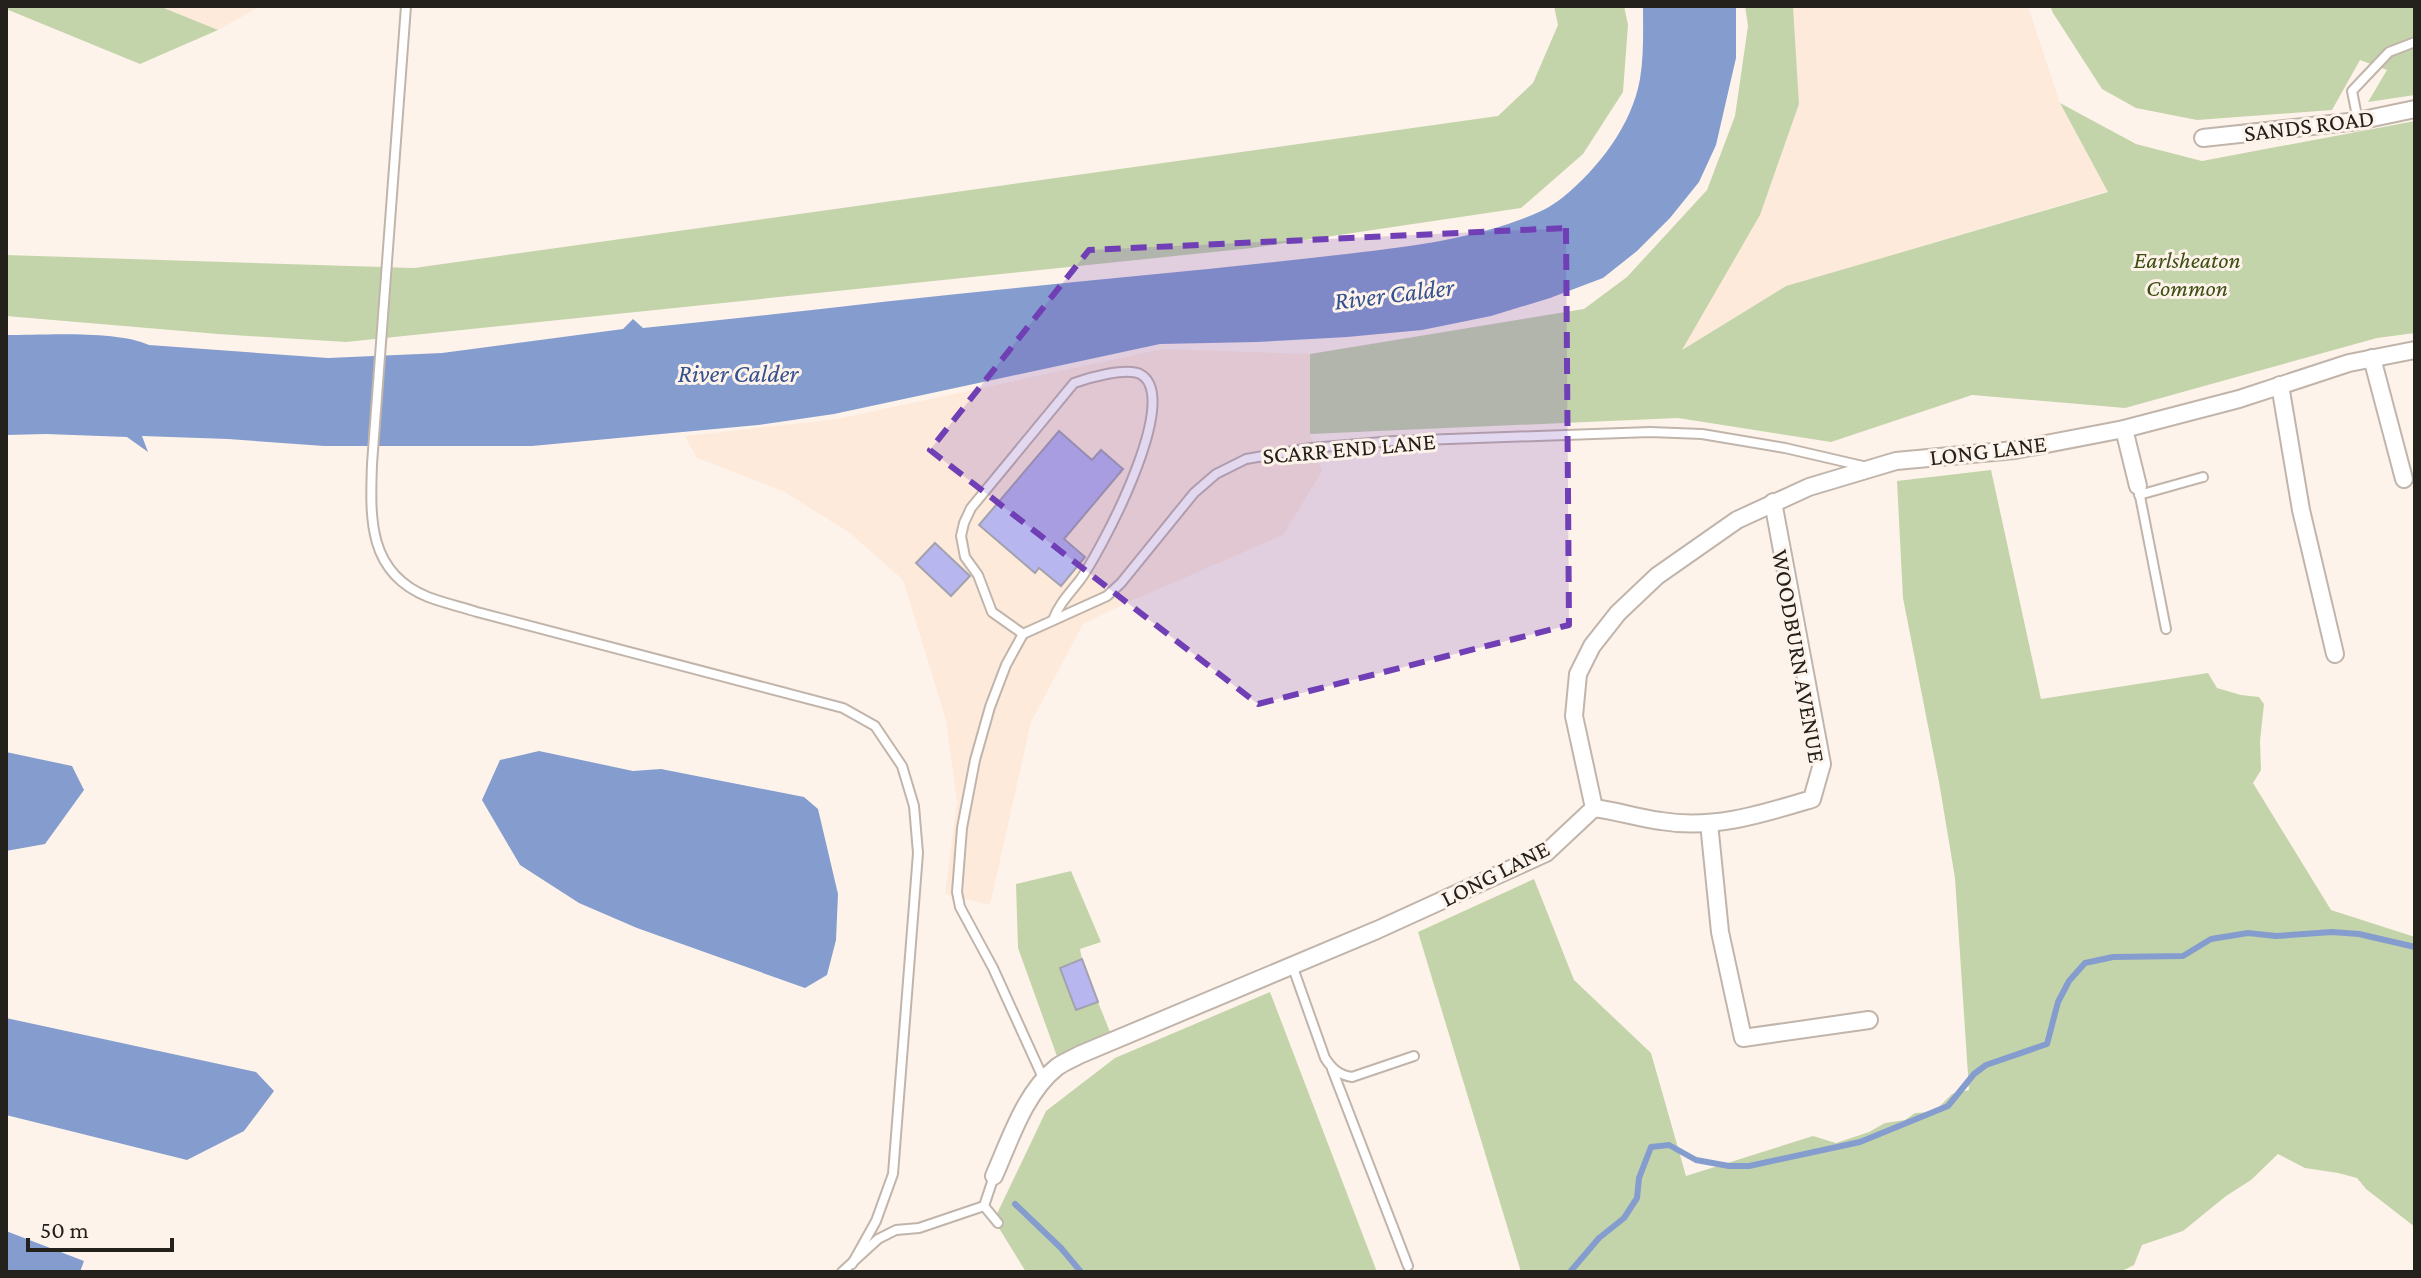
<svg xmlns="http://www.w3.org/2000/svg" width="2421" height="1278" font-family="'Crimson Pro',serif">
<rect width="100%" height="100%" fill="#fef3ea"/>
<g fill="#fdeada">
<polygon points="159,6 261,6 218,30"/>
<polygon points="1793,6 2028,6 2060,103 2108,191 1786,286 1680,351 1760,215 1799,104"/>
<polygon points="1163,349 1310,354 1310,434 1322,471 1283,535 1135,599 1083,624 1031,722 990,905 945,894 957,802 946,720 903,580 850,533 783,491 697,458 685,436 837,419"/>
</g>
<g fill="#c4d4aa">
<polygon points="6,6 159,6 218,30 140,64 6,9"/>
<polygon points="1554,6 1624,6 1628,25 1623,92 1583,154 1521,208 1252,248 346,342 218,334 6,316 6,255 414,268 1498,116 1533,83 1558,25"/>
<polygon points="1745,6 1793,6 1799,104 1760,215 1682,350 1786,286 2108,192 2060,103 2136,144 2202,161 2415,121 2415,333 2377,338 2125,408 1972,395 1831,442 1678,418 1310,434 1310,354 1584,309 1627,277 1707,190 1735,116 1748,26"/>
<polygon points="2050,6 2415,6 2415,95 2368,102 2387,70 2360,60 2332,110 2197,120 2136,108 2102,89 2053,13"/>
<polygon points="1991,470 2041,699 2208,673 2217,688 2241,695 2259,697 2264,704 2260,741 2261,770 2253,783 2331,910 2415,937 2415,1227 2366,1189 2357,1178 2338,1173 2305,1168 2278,1154 2251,1180 2226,1196 2183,1231 2142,1245 2134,1265 2120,1272 1521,1272 1418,932 1534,879 1574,980 1651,1053 1686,1176 1813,1136 1836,1143 1869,1132 1885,1123 1905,1120 1915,1113 1934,1112 1952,1094 1969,1090 1955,878 1939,782 1903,598 1897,481"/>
<polygon points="1071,871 1101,942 1080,949 1082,959 1060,968 1076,1010 1098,1002 1112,1037 1058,1059 1018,948 1016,884"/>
<polygon points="1270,992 1377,1272 1026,1272 994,1220 1046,1111 1115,1058"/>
</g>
<g fill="#849dce">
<path d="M1643 6H1736V58L1716 145 1699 182 1670 218 1637 251 1603 278 1550 298 1491 316 1422 330 1347 337 1257 342 1160 344 834 414 758 425 532 446H324L228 439 142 436 148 452 127 437 46 434 6 435V335C43 335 117 330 149 345L328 358 442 353 623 329 633 319 643 328C767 316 891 300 1016 288 1114 278 1213 269 1311 258 1378 250 1444 245 1508 224 1527 217 1546 211 1562 198 1598 169 1632 125 1640 79 1644 55 1643 30 1643 6Z"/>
<polygon points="539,751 633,771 661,769 804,797 818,809 838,894 836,940 827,975 805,988 637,928 579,903 520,865 482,800 500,760"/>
<polygon points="6,752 72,766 84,790 45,844 6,851"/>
<polygon points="6,1018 256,1072 274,1091 244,1131 187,1160 6,1115"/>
<polygon points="6,1231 84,1261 80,1272 6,1272"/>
</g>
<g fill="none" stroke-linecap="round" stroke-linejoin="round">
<g stroke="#849dce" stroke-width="6">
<polyline points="1015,1204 1061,1248 1081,1272"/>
<polyline points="1570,1272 1599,1238 1624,1218 1637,1198 1639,1178 1651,1147 1669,1145 1696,1160 1729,1166 1749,1166 1860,1142 1948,1106 1974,1074 1986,1065 2047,1044 2058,1002 2069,981 2085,963 2113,957 2183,956 2211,939 2248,933 2276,936 2332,932 2359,934 2415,947"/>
</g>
</g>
<g fill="#b8b6ee" stroke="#a2a2af" stroke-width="2">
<polygon points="1059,431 1092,460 1101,450 1123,469 1064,539 1085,557 1061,586 1039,568 1035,573 979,525"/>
<polygon points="935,543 970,576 951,596 916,563"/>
<polygon points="1082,959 1098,1002 1076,1010 1060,968"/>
</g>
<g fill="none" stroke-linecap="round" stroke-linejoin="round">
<defs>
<g id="lane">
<path d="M406 6 372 464C370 519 368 573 428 597 444 603 461 607 477 612L843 708 875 726 902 766 914 806 918 853 893 1174 876 1221 852 1264"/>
<polyline points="2358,121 2352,91 2389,52 2415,42"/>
<polyline points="2138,486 2166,629"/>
<polyline points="2139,495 2203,477"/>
<path d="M1023 634 992 612 978 575 965 557 961 536 964 523 971 508 1074 383C1088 378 1126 367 1140 374 1179 394 1116 517 1102 543 1095 556 1088 569 1080 580 1069 594 1059 604 1053 620"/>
<path d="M1292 965 1325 1058C1332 1069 1339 1075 1352 1077L1414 1056"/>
<polyline points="1332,1069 1408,1266"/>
<polyline points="1044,1080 993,968 960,907 957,892 962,828 975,760 990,707 1006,665 1023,634 1107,596 1121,583 1194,493 1216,474 1246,459 1311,448 1394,441 1650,432 1702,434 1785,448 1867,467"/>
<polyline points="994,1176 984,1206 998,1223"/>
<polyline points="842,1272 878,1239 896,1230 919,1228 984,1206"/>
</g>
<g id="street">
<polyline points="2203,138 2358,121 2415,109"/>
<polyline points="2372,358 2404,479"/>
<polyline points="2280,385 2301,510 2335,654"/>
<polyline points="2124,429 2138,486"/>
<path d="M1594 808C1617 811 1638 818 1661 821 1713 830 1762 814 1812 799L1822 764 1773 502"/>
<polyline points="1709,823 1720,932 1743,1038 1869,1020"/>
<path d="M994 1176C1010 1140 1025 1092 1057 1067 1064 1062 1072 1059 1079 1055L1377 930 1546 853 1594 808 1574 716 1578 674 1592 646 1618 613 1657 576 1737 520 1809 487 1896 461 2015 450 2124 429 2239 399 2349 363 2415 350"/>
</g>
</defs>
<use href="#lane" stroke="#c1b5ab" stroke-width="12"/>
<use href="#street" stroke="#c1b5ab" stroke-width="20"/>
<use href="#lane" stroke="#fff" stroke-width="8"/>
<use href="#street" stroke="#fff" stroke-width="16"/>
</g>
<path fill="#703eb5" fill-opacity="0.2" stroke="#703eb5" stroke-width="6" stroke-dasharray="16 10" stroke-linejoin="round" d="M1566 228 1569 625 1258 704 930 450 1089 250Z"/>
<g text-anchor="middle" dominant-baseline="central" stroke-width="6" stroke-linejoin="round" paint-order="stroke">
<g font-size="24" fill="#24201c" stroke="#fef3ea">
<text transform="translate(2309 125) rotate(-7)">SANDS ROAD</text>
<text transform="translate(1349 448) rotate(-5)">SCARR END LANE</text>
<text transform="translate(1988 450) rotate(-7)">LONG LANE</text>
<text transform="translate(1799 656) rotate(80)">WOODBURN AVENUE</text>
<text transform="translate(1495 873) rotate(-27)">LONG LANE</text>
</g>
<g font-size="24" font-style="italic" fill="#3c4e12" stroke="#fef3ea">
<text x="2187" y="259">Earlsheaton<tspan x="2187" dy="28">Common</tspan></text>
</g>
<g font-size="26" font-style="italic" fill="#34508e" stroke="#fef3ea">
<text transform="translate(1394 294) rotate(-7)">River Calder</text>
<text x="738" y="373">River Calder</text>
</g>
</g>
<rect width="2421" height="1278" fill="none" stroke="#24201c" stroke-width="16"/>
<path d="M28 1238v12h144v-12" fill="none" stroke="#24201c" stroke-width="4"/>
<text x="40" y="1238" font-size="24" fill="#24201c" stroke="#fef3ea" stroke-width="6" paint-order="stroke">50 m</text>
</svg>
